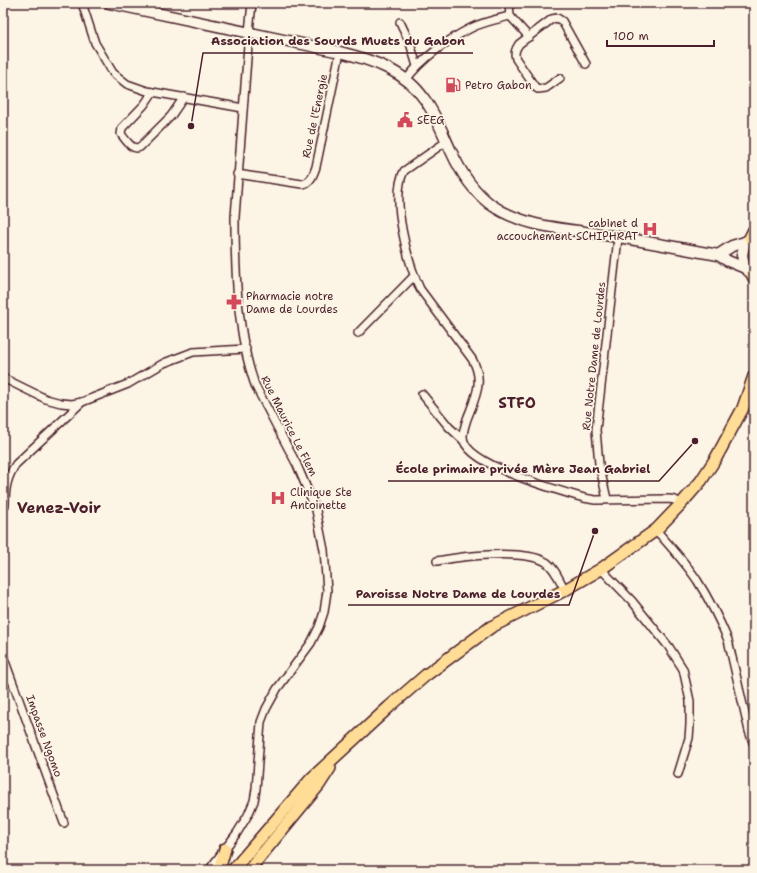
<svg xmlns="http://www.w3.org/2000/svg" width="757" height="873" font-family="'Shantell Sans',sans-serif">
<rect width="100%" height="100%" fill="#fcf5e5"/>
<filter id="ink" filterUnits="userSpaceOnUse"><feTurbulence type="fractalNoise" baseFrequency=".025" numOctaves="2"/><feDisplacementMap in="SourceGraphic" scale="8" xChannelSelector="R" yChannelSelector="G"/><feConvolveMatrix kernelMatrix="1 2 1 2 8 2 1 2 1" color-interpolation-filters="sRGB"/></filter>
<g filter="url(#ink)">
<g fill="none" stroke-linecap="round" stroke-linejoin="round">
<defs>
<g id="minor">
<polyline points="82,3 95,43 113,73 127,84 147,91 243,108"/>
<polyline points="509,3 510,16"/>
<polyline points="510,16 529,37"/>
<polyline points="400,22 410,43 417,66"/>
<path d="M560 78 546 88 538 89 535 87 516 59C514 53 515 50 519 44L552 19 557 18 562 21 586 64"/>
<path d="M406 80C421 59 449 39 471 28 483 22 498 19 510 16"/>
<path d="M153 92 144 105 122 128 121 134C126 140 132 151 140 147L171 116 184 97"/>
<path d="M447 141 404 171C390 198 408 263 420 289L472 359C485 381 475 398 467 419 465 425 463 431 463 437 464 465 561 491 584 498L595 500 669 499 675 500 681 504"/>
<path d="M237 174 302 184C311 183 313 175 316 167L340 52"/>
<polyline points="358,333 414,276"/>
<polyline points="3,378 46,399 61,403 72,404 82,402 128,384 164,363 193,352 246,349"/>
<polyline points="422,394 449,427 463,440"/>
<polyline points="607,499 599,464 596,430 618,238"/>
<path d="M5 505C5 489 7 477 16 464L82 402"/>
<path d="M656 530C670 546 685 562 697 580 709 599 719 619 728 640L749 731 754 745"/>
<path d="M437 561C463 556 523 549 546 562 555 568 560 581 565 590"/>
<polyline points="601,569 632,601 669,647 683,669 690,701 690,725 689,738 678,774"/>
<polyline points="3,656 64,823"/>
<path d="M209 870 237 833 248 815 254 801 256 789 261 722 266 709 277 689 311 643 319 627 324 612 327 591 324 550 316 510 297 465 255 385C237 334 235 272 235 217L249 32 252 3"/>
</g>
<g id="secondary">
<path d="M109 3 340 52C372 60 406 71 425 100 436 115 443 134 451 151 460 171 472 190 490 204 522 227 561 228 599 234 639 240 679 248 718 255L728 261 745 268 754 276"/>
<polyline points="745,242 742,255 745,268"/>
<polyline points="718,255 732,246 745,242 754,236"/>
</g>
<g id="primary">
<polyline points="750,238 754,230"/>
<polyline points="752,274 754,278"/>
<polyline points="219,870 225,849"/>
<polyline points="233,870 311,779 389,707 426,675 491,627 565,590 601,569 656,530 681,504 701,481 716,458 743,408 754,376"/>
<polyline points="249,870 319,785 330,768"/>
</g>
</defs>
<use href="#minor" stroke="#4a1f2b" stroke-width="10"/>
<use href="#secondary" stroke="#4a1f2b" stroke-width="13"/>
<use href="#primary" stroke="#4a1f2b" stroke-width="14"/>
<use href="#minor" stroke="#fcf5e5" stroke-width="7"/>
<use href="#secondary" stroke="#fcf5e5" stroke-width="10"/>
<use href="#primary" stroke="#ffdd96" stroke-width="11"/>
</g>
</g>
<defs>
<symbol id="fuel-bare" viewBox="-9 -9 18 18"><path d="M-5.5-6h7V0h2V4h1.3V-2.5L3-4.5l.8-.8L6-3V5H2.5V1h-1V6h-7ZM-4.2-4.7v3.2H.2V-4.7Z" fill="#d1495b" stroke="#fcf5e5" stroke-width="2.5" paint-order="stroke"/></symbol>
<symbol id="civic-bare" viewBox="-9 -9 18 18"><path d="M-.6-6.5H3V-4.5H.6V-3L4-1V1h2V6H-6V1h2V-1L-.6-3ZM-1.2 2.5V6h2.4V2.5Z" fill="#d1495b" stroke="#fcf5e5" stroke-width="2.5" paint-order="stroke"/></symbol>
<symbol id="hospital-bare" viewBox="-9 -9 18 18"><path d="M-5-5h3v3.5h4V-5h3V5h-3V1.5h-4V5h-3Z" fill="#d1495b" stroke="#fcf5e5" stroke-width="2.5" paint-order="stroke"/></symbol>
<symbol id="pharmacy-bare" viewBox="-9 -9 18 18"><path d="M-2-6h4v4h4v4h-4v4h-4v-4h-4v-4h4Z" fill="#d1495b" stroke="#fcf5e5" stroke-width="2.5" paint-order="stroke"/></symbol>
</defs>
<g fill-rule="evenodd">
<use href="#fuel-bare" x="442" y="74" width="22" height="22"/>
<use href="#civic-bare" x="394" y="109" width="22" height="22"/>
<use href="#hospital-bare" x="639" y="218" width="22" height="22"/>
<use href="#pharmacy-bare" x="223" y="291" width="22" height="22"/>
<use href="#hospital-bare" x="267" y="487" width="22" height="22"/>
</g>
<g text-anchor="middle" dominant-baseline="central" stroke-width="3.5" stroke-linejoin="round" paint-order="stroke">
<g font-size="11" fill="#4a1f2b" stroke="#fcf5e5" text-anchor="start">
<text x="465" y="85">Petro Gabon</text>
<text x="417" y="120">SEEG</text>
<text x="638" y="223" text-anchor="end">cabinet d<tspan x="638" dy="13">accouchement SCHIPHRAT</tspan></text>
<text x="246" y="296">Pharmacie notre<tspan x="246" dy="13">Dame de Lourdes</tspan></text>
<text x="290" y="492">Clinique Ste<tspan x="290" dy="13">Antoinette</tspan></text>
</g>
<g font-size="11" fill="#4a1f2b" stroke="#fcf5e5">
<text transform="translate(315 116) rotate(-78)">Rue de l'Energie</text>
<text transform="translate(594 356) rotate(-84)">Rue Notre Dame de Lourdes</text>
<text transform="translate(289 426) rotate(63)">Rue Maurice Le Flem</text>
<text transform="translate(44 736) rotate(70)">Impasse Ngomo</text>
</g>
<g font-size="15" font-weight="bold" fill="#4a1f2b" stroke="#fcf5e5">
<text x="517" y="403">STFO</text>
<text x="59" y="508">Venez-Voir</text>
</g>
</g>
<path fill="none" stroke="#4a1f2b" stroke-width="1.5" d="M191 126L203 53H473M695 441L659 481H388M595 531L569 605H348"/>
<g fill="#4a1f2b" stroke="#fcf5e5" stroke-width="1.5">
<circle cx="191" cy="126" r="4"/>
<circle cx="695" cy="441" r="4"/>
<circle cx="595" cy="531" r="4"/>
</g>
<g font-size="12" text-anchor="middle" font-weight="bold" fill="#4a1f2b" stroke="#fcf5e5" stroke-width="3.5" stroke-linejoin="round" paint-order="stroke">
<text x="338" y="45">Association des Sourds Muets du Gabon</text>
<text x="523" y="473">École primaire privée Mère Jean Gabriel</text>
<text x="458" y="598">Paroisse Notre Dame de Lourdes</text>
</g>
<rect width="757" height="873" fill="none" stroke="#fcf5e5" stroke-width="16"/>
<rect x="8" y="8" width="741" height="857" fill="none" stroke="#4a1f2b" stroke-width="1.5" filter="url(#ink)"/>
<path d="M607 40v6h107v-6" fill="none" stroke="#4a1f2b" stroke-width="2"/>
<text x="613" y="40" font-size="12" fill="#4a1f2b" stroke="#fcf5e5" stroke-width="3" paint-order="stroke">100 m</text>
</svg>
